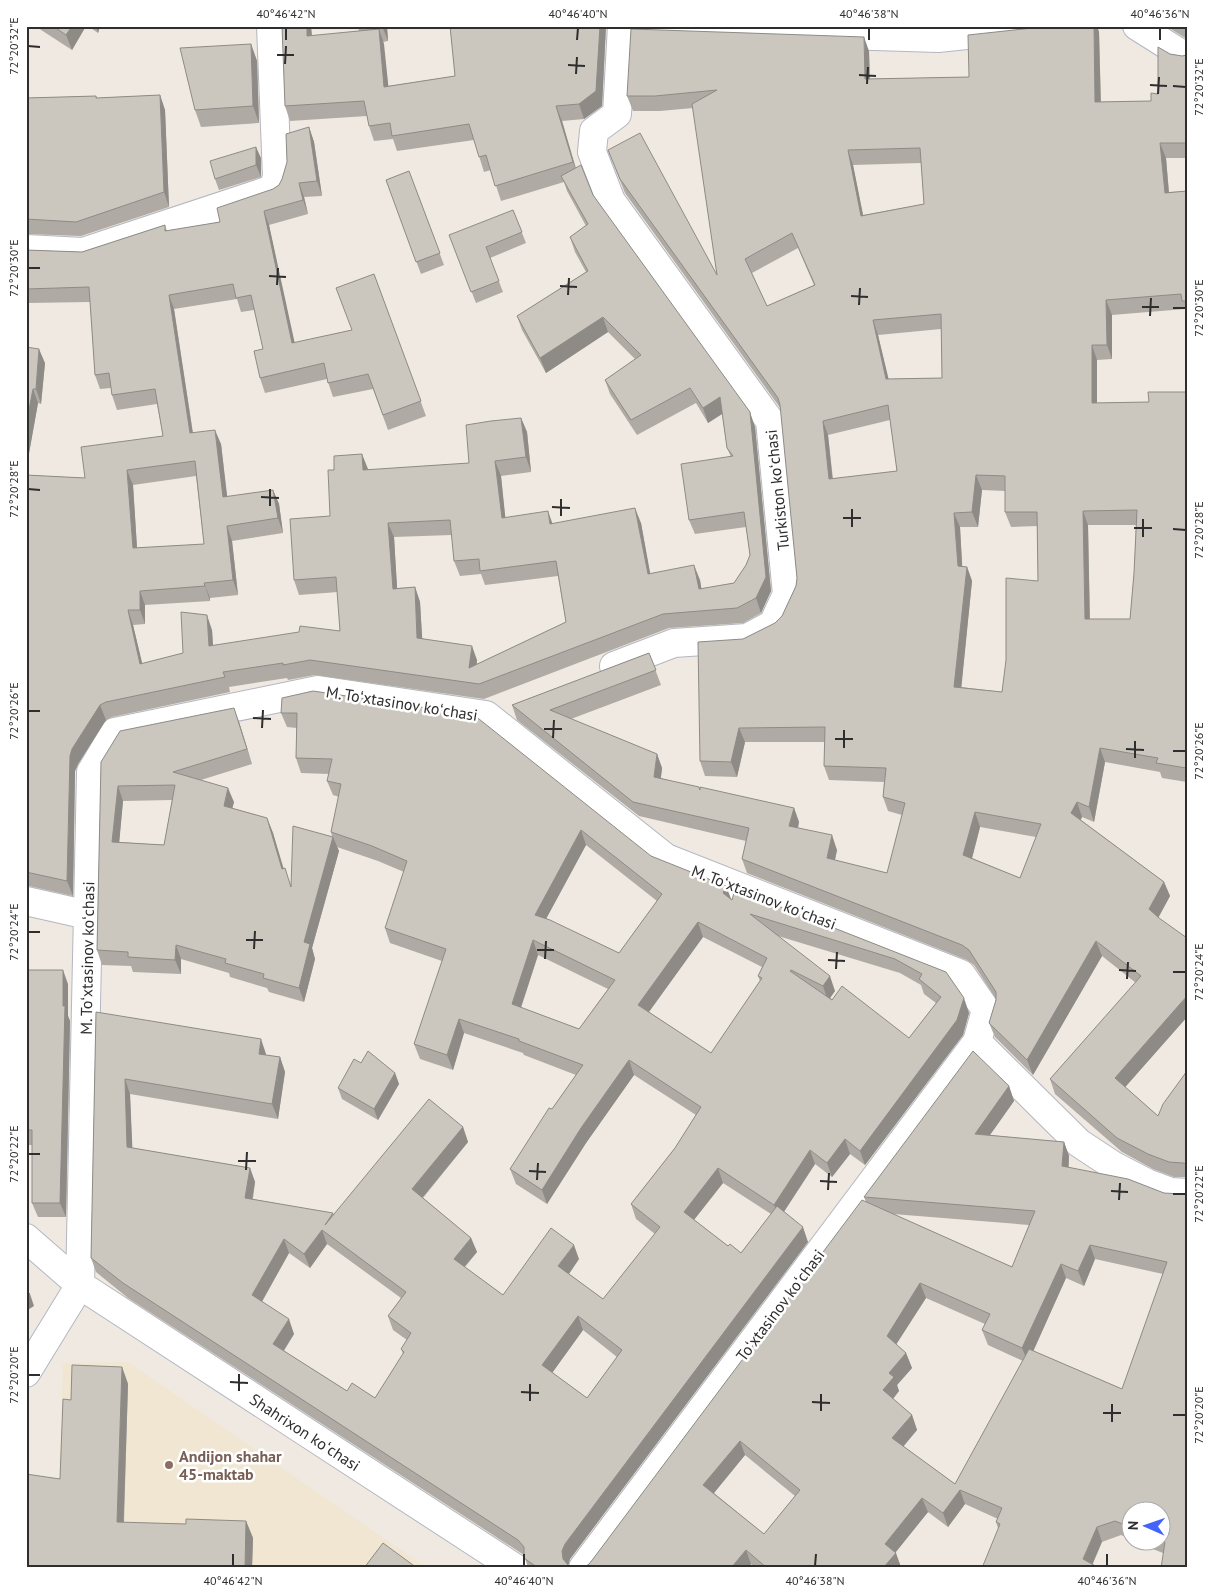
<svg xmlns="http://www.w3.org/2000/svg" width="1213" height="1594" font-family="'PT Sans',sans-serif">
<rect width="100%" height="100%" fill="#efe9e1"/>
<polygon fill="#f0e6d1" points="128,1362 427,1568 56,1568 63,1363"/>
<g fill="none" stroke-linecap="round" stroke-linejoin="round">
<defs>
<g id="minor">
<polyline points="1137,26 1183,55 1187,55"/>
<polyline points="622,28 938,38 1053,26"/>
<polyline points="26,249 83,252 273,189 277,177 271,26"/>
<polyline points="614,666 674,643 747,638 773,624 787,594 770,421 611,201 592,152 594,131 617,114 622,26"/>
<polyline points="26,901 88,915"/>
<polyline points="26,1238 80,1285 515,1568"/>
<polyline points="26,1373 80,1285 91,772 115,732 318,690 486,715 666,858 961,974 986,1010 977,1042 1079,1143 1114,1166 1147,1183 1171,1192 1187,1193"/>
<polyline points="583,1568 977,1042"/>
</g>
</defs>
<use href="#minor" stroke="#b4b7c1" stroke-width="30"/>
<use href="#minor" stroke="#fff" stroke-width="28"/>
</g>
<g fill="#afaba4" fill-rule="evenodd">
<polygon points="35,26 86,26 72,50"/>
<polygon points="88,26 100,26 98,33"/>
<path d="M282 26H311L312 36 359 31 358 26H387L388 41 383 42 388 86 455 76 450 26H606L602 106 584 119 562 121 576 168 593 195 755 427 771 591 761 613 743 623 669 628 484 699 315 675 288 680 287 678 229 687 230 692 112 717 106 720 78 764 75 771 73 896 29 886H26V475L85 478 163 436 157 404 117 410 112 395 111 388 100 389 95 375 90 302 27 303 26 310V250L82 252 165 225 167 231 220 222 279 185 309 127 314 142 322 196 304 197 308 214 269 225 294 343 352 330 374 274 426 416 388 430 373 389 333 397 327 379 265 393 260 378 263 349 254 310 241 312 237 299 174 309 193 433 221 444 227 497 273 490 279 504 283 533 232 541 238 595 210 598V601L145 605V624L133 625 142 664 183 653 212 630 213 646 340 631 338 592 299 595 294 580 330 516 368 470 469 463 521 418 527 432 531 472 501 476 505 518 552 524 641 523 650 574 700 580 701 589 734 583 746 565 750 555 746 527 695 534 689 520 731 457 727 448 722 414 708 423 696 403 637 435 610 394 605 380 635 359 608 332 546 373 522 330 517 316 586 272 575 252 570 237 586 226 567 191 564 182 501 201 491 170 484 172 474 140 397 151 393 139 374 141 369 126 367 116 290 121 285 106ZM196 476 204 544 137 548 133 485ZM452 535 454 561 460 576 481 574 485 585 558 576 566 622 477 664V660L422 638 420 602 415 587 397 588 394 537Z"/>
<path d="M1051 26H1097L1099 32 1101 102 1151 101 1158 94 1170 54 1182 56 1187 55V158H1166L1169 192 1187 191V314L1185 309 1112 315V359L1097 360V403L1149 402 1187 392V782L1162 778 1160 772 1105 762 1094 822 1082 817 1081 820 1164 882 1170 896 1158 917 1187 1017 1125 1087 1158 1116 1187 1071V1177H1174L1153 1169 1122 1152 1055 1094 1050 1079 1136 983 1102 956 1033 1075 995 1037 989 1023 996 999 974 965 967 960 747 873 742 859 746 841 639 816 517 720 512 705 649 653 661 685 571 719 657 754 662 768 661 778 700 790 794 808 799 822 798 828 837 850 835 860 887 873 902 815 888 811 883 797 884 782 829 780 824 766 825 742H745L737 777 705 776 700 761 743 639 775 623 782 616 796 586 797 578 781 409 625 193 608 150 717 275 693 108 660 111H633L627 96 869 51 870 79 969 77ZM921 163 924 204 863 215 853 165ZM798 248 814 285 767 306 752 273ZM941 329 942 378 888 379 878 335ZM890 420 897 471 833 479 828 435ZM982 490 1005 491V512L1011 527 1037 526 1038 581 1002 692 961 687 972 581 967 567 962 566 960 527H978ZM1088 525H1136L1134 573 1130 619H1090ZM980 827 1036 837 1020 878 972 858Z"/>
<polygon points="1166,26 1187,26 1187,39"/>
<polygon points="251,44 257,61 259,123 201,127 195,110"/>
<polygon points="160,95 165,110 169,207 81,236 26,234 26,98 96,96 97,98"/>
<polygon points="261,158 261,177 219,190 215,179"/>
<polygon points="409,171 444,265 421,274 386,180"/>
<polygon points="513,210 526,243 490,258 503,292 476,303 454,247"/>
<polygon points="26,347 45,363 41,404 38,403 26,470"/>
<path d="M282 698 651 856 732 900 946 972 969 1013 963 1035 865 1165 850 1154 832 1177 815 1164 784 1212 808 1242 570 1559 568 1565 573 1568H528L524 1555 128 1298 96 1272 91 1258 96 1012 266 1054V1055L280 1057 285 1072 278 1119 130 1094 132 1148 250 1168 255 1182 253 1199 334 1214 463 1127 468 1142 423 1198 471 1238 477 1252 465 1267 503 1295 579 1259 569 1274 603 1299 655 1234 636 1219 631 1204 675 1148 696 1115 634 1075 586 1143 547 1204 516 1184 510 1169 576 1075 524 1055 523 1053 464 1033 453 1070 420 1059 414 1044 442 961 390 943 385 928 404 872 378 861 337 847 339 851 312 948 315 959 304 1002 269 992 267 988 230 977 229 973 181 959V974L133 972 131 966 102 965 97 950 101 762 239 722 252 764 201 780 234 802 232 808 267 818 273 833 283 869 291 885 332 836 331 832 339 797 333 795 327 781 329 774 301 773 296 758 297 728 287 727 281 713ZM172 800 164 845 119 842 123 801ZM586 845 657 901 619 953 546 919ZM778 936 900 973 921 985 924 994 936 1003 909 1038 830 998 835 991ZM703 937 762 967 758 976 760 981 711 1053 649 1012ZM538 955 608 989 579 1029 521 1008ZM723 1183 771 1214 741 1253 728 1246 694 1220ZM327 1244 401 1298 388 1316 393 1330 407 1340 401 1349 403 1354 375 1398 347 1391 284 1351 294 1334 262 1302 289 1253 310 1268ZM583 1330 617 1357 587 1398 552 1373Z"/>
<polygon points="26,970 68,984 68,1016 70,1021 66,1217 38,1217 32,1203 32,1145 26,1145"/>
<polygon points="361,1063 395,1073 399,1084 378,1120 342,1099 338,1088"/>
<path d="M1009 1086 1014 1101 990 1135 1064 1142 1069 1156V1167L1164 1193 1187 1568 1163 1553 1135 1542H1160V1512H1130V1539L1121 1535 1102 1542 998 1528 996 1522 998 1519 965 1504 948 1527 928 1512 895 1553 900 1568H755L751 1564 748 1568H584L590 1563 866 1202 864 1197ZM893 1214 1029 1225 1012 1267ZM1095 1259 1163 1274 1122 1389 1033 1351 1066 1278 1084 1286ZM926 1298 985 1324 982 1330 988 1345 1023 1361 955 1484 903 1446 917 1430 912 1415 893 1399 899 1391 897 1385 912 1368 906 1353 896 1344ZM745 1455 795 1496 764 1534 714 1493Z"/>
<polygon points="122,1367 128,1384 124,1523 186,1524 246,1521 253,1538 252,1568 26,1568 60,1479 71,1400"/>
</g>
<g fill="#8e8b86">
<polygon points="72,26 86,26 72,50 66,35"/>
<polygon points="96,26 100,26 98,33"/>
<polygon points="307,26 311,26 313,51 307,36"/>
<polygon points="382,26 387,26 388,41"/>
<polygon points="600,26 606,26 602,106 584,119 579,104"/>
<polygon points="1094,26 1097,26 1099,32 1101,116 1095,102"/>
<polygon points="379,29 384,44 390,102 384,87"/>
<polygon points="864,37 869,51 870,94 865,79"/>
<polygon points="251,44 257,61 259,123 253,106"/>
<polygon points="160,95 165,110 169,207 164,192"/>
<polygon points="556,106 562,121 578,177 573,162"/>
<polygon points="309,127 314,142 322,196 317,181"/>
<polygon points="1160,143 1166,158 1170,207 1165,193"/>
<polygon points="256,147 261,158 261,177 256,165"/>
<polygon points="848,150 853,165 866,230 861,216"/>
<polygon points="299,183 304,197 308,214 303,200"/>
<polygon points="264,211 269,225 298,358 292,343"/>
<polygon points="169,295 174,309 195,448 190,433"/>
<polygon points="1106,300 1112,315 1112,359 1107,345"/>
<polygon points="603,317 608,332 546,373 540,358"/>
<polygon points="873,320 878,335 892,393 886,379"/>
<polygon points="1092,345 1097,360 1097,417 1092,403"/>
<polygon points="39,349 45,363 41,404 36,389"/>
<polygon points="33,389 38,403 26,470 26,425"/>
<polygon points="720,397 725,412 708,423 703,408"/>
<polygon points="750,412 755,427 771,591 761,613 756,598"/>
<polygon points="521,418 527,432 531,472 526,457"/>
<polygon points="823,421 828,435 834,494 829,479"/>
<polygon points="215,430 221,444 229,512 223,497"/>
<polygon points="362,454 368,469 369,485 363,470"/>
<polygon points="495,461 501,476 507,533 502,518"/>
<polygon points="127,470 133,485 138,563 133,548"/>
<polygon points="976,475 982,490 978,527 972,512"/>
<polygon points="273,490 279,504 283,533 278,518"/>
<polygon points="635,508 641,523 653,589 648,574"/>
<polygon points="548,511 553,525 550,524"/>
<polygon points="1083,511 1088,525 1090,634 1085,619"/>
<polygon points="954,513 960,527 963,580 958,566"/>
<polygon points="388,523 394,537 398,603 393,589"/>
<polygon points="227,526 232,541 238,595 233,580"/>
<polygon points="694,565 700,580 704,604 699,589"/>
<polygon points="967,567 972,581 960,701 954,687"/>
<polygon points="204,583 210,598 210,601"/>
<polygon points="415,587 420,602 423,652 417,638"/>
<polygon points="140,591 145,605 145,624 140,610"/>
<polygon points="128,610 133,625 146,679 140,664"/>
<polygon points="207,615 212,630 214,661 209,646"/>
<polygon points="472,646 477,660 474,682 469,668"/>
<polygon points="100,705 106,720 78,764 75,771 73,896 67,881 70,756 72,749"/>
<polygon points="234,708 239,722 252,764 247,749"/>
<polygon points="739,728 745,742 737,777 731,762"/>
<polygon points="1100,748 1105,762 1094,822 1089,807"/>
<polygon points="657,754 662,768 659,791 654,777"/>
<polygon points="118,786 123,801 118,856 112,842"/>
<polygon points="228,788 234,802 229,821 224,806"/>
<polygon points="1077,802 1082,817 1076,827 1071,813"/>
<polygon points="794,808 799,822 795,841 789,826"/>
<polygon points="975,812 980,827 969,870 963,855"/>
<polygon points="267,818 273,833 288,883 282,869"/>
<polygon points="581,830 586,845 540,930 535,915"/>
<polygon points="832,835 837,850 832,873 827,858"/>
<polygon points="333,837 339,851 312,948 315,959 304,1002 299,988 304,942"/>
<polygon points="1164,882 1170,896 1155,924 1149,909"/>
<polygon points="726,886 732,901 723,893"/>
<polygon points="698,922 703,937 643,1020 638,1005"/>
<polygon points="533,940 538,955 517,1019 512,1004"/>
<polygon points="1096,941 1102,956 1033,1075 1027,1060"/>
<polygon points="176,945 181,959 181,974 175,960"/>
<polygon points="63,970 68,984 68,1016 70,1021 66,1217 60,1203"/>
<polygon points="830,976 835,991 828,1001 823,986"/>
<polygon points="1187,996 1187,1017 1120,1093 1115,1078"/>
<polygon points="964,998 969,1013 963,1035 865,1165 860,1151"/>
<polygon points="459,1019 464,1033 453,1070 447,1055"/>
<polygon points="261,1039 266,1054 264,1068 259,1054"/>
<polygon points="280,1057 285,1072 278,1119 272,1104"/>
<polygon points="629,1060 634,1075 586,1143 547,1204 542,1190 581,1128"/>
<polygon points="395,1073 399,1084 378,1120 374,1109"/>
<polygon points="125,1079 130,1094 133,1162 127,1147"/>
<polygon points="1009,1086 1014,1101 980,1149 975,1134"/>
<polygon points="463,1127 468,1142 417,1204 412,1189"/>
<polygon points="845,1139 850,1154 832,1177 827,1163"/>
<polygon points="1064,1142 1069,1156 1067,1181 1062,1166"/>
<polygon points="810,1150 815,1164 779,1219 774,1205"/>
<polygon points="250,1168 255,1182 250,1212 245,1198"/>
<polygon points="718,1168 723,1183 689,1226 684,1212"/>
<polygon points="803,1227 808,1242 570,1559 568,1566 563,1559 562,1551 565,1544"/>
<polygon points="322,1230 327,1244 310,1268 304,1254"/>
<polygon points="471,1238 477,1252 459,1273 454,1259"/>
<polygon points="284,1239 289,1253 257,1310 252,1295"/>
<polygon points="574,1245 579,1259 564,1281 558,1266"/>
<polygon points="1090,1245 1095,1259 1084,1286 1078,1271"/>
<polygon points="1061,1264 1066,1278 1028,1363 1022,1348"/>
<polygon points="920,1283 926,1298 892,1351 887,1336"/>
<polygon points="30,1294 34,1306 26,1311 26,1297"/>
<polygon points="578,1316 583,1330 547,1380 542,1365"/>
<polygon points="289,1319 294,1334 278,1359 273,1344"/>
<polygon points="906,1353 912,1368 897,1385 899,1391 888,1405 883,1390 889,1373"/>
<polygon points="122,1367 128,1384 123,1540 117,1522"/>
<polygon points="912,1415 917,1430 898,1453 892,1438"/>
<polygon points="740,1441 745,1455 709,1499 703,1485"/>
<polygon points="960,1490 965,1504 948,1527 943,1513"/>
<polygon points="922,1498 928,1512 891,1558 896,1553 901,1567 884,1568 885,1544"/>
<polygon points="246,1521 253,1538 252,1568 245,1568"/>
<polygon points="1097,1527 1102,1542 1091,1568 1083,1559"/>
<polygon points="746,1550 751,1564 748,1568 731,1568"/>
</g>
<g fill="#cbc7bf" stroke="#8e8b86" fill-rule="evenodd">
<polygon points="53,26 72,26 66,35"/>
<polygon points="282,26 307,26 307,36 379,29 384,87 455,76 450,26 600,26 596,91 579,104 556,106 573,162 495,186 486,155 479,157 469,124 392,136 390,123 369,126 364,101 285,106"/>
<path d="M1051 26H1094L1095 102 1151 101V93L1158 94V47L1170 54 1182 56 1187 55 1186 143H1160L1165 193 1187 191V301H1182L1181 294 1106 300 1107 345H1092V403L1149 402 1148 392H1187V762L1186 768 1156 763 1158 758 1100 748 1089 807 1077 802 1071 813 1164 882 1149 909 1159 918 1187 938V996L1115 1078 1158 1116 1163 1104 1187 1071V1164L1183 1163 1169 1162 1148 1154 1117 1138 1050 1079 1141 976 1096 941 1027 1060 989 1023 996 1000V992L969 950 962 945 742 859 749 828 633 802 512 705 649 653 656 670 550 710 657 754 654 777 699 787 700 790V787L794 808 789 826 832 835 827 858 887 873 905 803 883 797 886 768 824 766 825 727 739 728 731 762 700 761 698 642 743 639 775 623 782 616 796 586 797 578 780 405 778 398 620 179 608 150 640 133 717 275 692 104 717 90 655 96H627L631 29 864 37 865 79 969 77 968 35ZM920 148 924 204 861 216 848 150ZM792 233 815 285 767 306 745 259ZM941 314 942 378 886 379 873 320ZM888 405 897 471 829 479 823 421ZM976 475 1005 476V512H1037L1038 581 1006 578V660L1002 692 954 687 967 567 958 566 954 513 972 512ZM1137 510 1134 573 1130 619H1085L1083 511ZM975 812 1041 824 1020 878 963 855Z"/>
<polygon points="251,44 253,106 195,110 180,48"/>
<polygon points="160,95 164,192 76,222 26,219 26,98 96,96 96,98"/>
<path d="M309 127 317 181 299 183 303 200 264 211 292 343 352 330 336 288 374 274 421 401 383 415 368 374 328 383 324 363 260 378 254 351 263 349 251 295 236 298 233 284 169 295 190 433 215 430 223 497 273 490 278 518 227 526 233 580 204 583 205 586 140 591V610H128L140 664 183 653 181 612 207 615 209 646 299 632 300 626 340 631 336 577 294 580 290 519 330 516 328 470H334V456L362 454 363 470 469 463 466 425 491 421 521 418 526 457 495 461 502 518 548 511 550 524 635 508 648 574 694 565 699 589 734 583 746 565 750 555 744 512 689 520 681 464 733 456 727 448 720 397 703 408 690 388 631 420 605 380 641 355 603 317 540 358 517 316 588 271 570 237 588 224 561 176 581 165 593 195 750 412 766 577 756 598 737 608 663 614 479 684 310 660 283 665V663L223 672 225 677 106 702 100 705 72 749 70 756 67 881 26 872V475L85 478 81 447 163 436 155 389 112 395 109 373 95 375 89 287 26 289V250L82 252 165 225V231L220 222 217 208 273 189 279 185 282 179 287 162 286 134ZM195 461 204 544 133 548 127 470ZM450 520 454 561 479 559 480 571 556 561 566 622 469 668 472 646 417 638 415 587 393 589 388 523Z"/>
<polygon points="256,147 256,165 215,179 210,161"/>
<polygon points="409,171 440,253 416,262 386,180"/>
<polygon points="513,210 522,232 486,247 499,281 471,292 449,235"/>
<polygon points="26,347 39,349 36,389 33,389 26,425"/>
<path d="M313 691 474 715 651 856 726 886 723 893 732 900 735 889 946 972 964 998 957 1020 860 1151 845 1139 827 1163 810 1150 774 1205 718 1168 684 1212 728 1246 730 1244 741 1253 777 1206 803 1227 565 1544 562 1551 563 1559 569 1566 573 1568H538L524 1558V1547L518 1540 123 1283 91 1258 96 1012 261 1039 259 1054 280 1057 272 1104 125 1079 127 1147 250 1168 245 1198 333 1213 325 1225 429 1099 463 1127 412 1189 471 1238 454 1259 503 1295 551 1228 574 1245 558 1266 603 1299 660 1227 631 1204 675 1148 701 1107 629 1060 581 1128 542 1190 510 1169 549 1108 552 1109 583 1065 519 1041V1039L459 1019 447 1055 414 1044 446 949 385 928 407 861 372 846 331 832 341 784 327 781 332 759 296 758 297 713H281L282 698ZM581 830 662 894 619 953 550 920 535 915ZM750 914 895 959 922 974 919 979 941 997 909 1038 842 986 832 1000 790 971 791 970 823 986 830 976ZM698 922 767 958 758 976 762 978 711 1053 638 1005ZM533 940 615 980 579 1029 512 1004ZM322 1230 406 1292 388 1316 411 1333 401 1349 404 1352 375 1398 352 1383 347 1391 273 1344 289 1319 252 1295 284 1239 304 1254ZM578 1316 622 1350 587 1398 542 1365Z"/>
<path d="M234 708 247 749 173 772 228 788 224 806 267 818 282 869 285 868 291 887 293 826 333 837 304 942 310 944 299 988 263 978 264 974 225 963 226 959 176 945 175 960 128 957V952L97 950 101 762 120 731ZM175 785 164 845 112 842 118 786Z"/>
<polygon points="26,970 63,970 63,1006 65,1006 60,1203 32,1203 32,1130 26,1130"/>
<polygon points="368,1051 395,1073 374,1109 338,1088 354,1059 361,1063"/>
<path d="M973 1051 1009 1086 975 1134 1064 1142 1062 1166 1128 1179 1164 1193 1181 1194 1187 1193V1568H1161L1165 1542 1160 1540V1512H1130V1527L1115 1521 1097 1527 1083 1559 1099 1568H982L1000 1524 996 1522 1002 1508 960 1490 943 1513 922 1498 885 1544 896 1553 884 1567 885 1568H767L746 1550 731 1568H584L590 1563 862 1200 1012 1267 1035 1211 864 1197ZM1090 1245 1167 1262 1122 1389 1029 1349 955 1484 892 1438 912 1415 883 1390 894 1377 889 1373 906 1353 887 1336 920 1283 990 1314 982 1330 1022 1348 1061 1264 1078 1271ZM740 1441 800 1490 764 1534 703 1485Z"/>
<polygon points="26,1290 30,1294 26,1297"/>
<polygon points="72,1365 122,1367 117,1522 186,1524 186,1519 246,1521 245,1568 170,1568 115,1566 115,1568 26,1568 26,1474 60,1479 63,1399 71,1400"/>
<polygon points="383,1543 417,1568 364,1568"/>
</g>
<path fill="none" stroke="#2e2e2e" stroke-width="2" d="M286 40V28M577 40 578 28M869 40V28M1160 40V28M28 46 40 47M277 55H294M285 64 286 46M568 65 585 66M576 74 577 57M859 75 876 76M867 84 868 67M1150 85 1167 86M1173 86 1186 87M1158 94 1159 77M28 268H40M269 276 286 277M277 285 278 268M560 286 577 287M568 295 569 278M851 296 868 297M859 305 860 288M1142 307H1159M1173 308H1186M1150 316 1151 298M28 489 40 490M261 497 279 498M270 506V489M552 507 570 508M561 516V499M843 518H861M852 527V509M1134 528H1152M1173 529 1186 530M1143 537V519M28 711H40M253 718 271 719M262 728 263 710M544 729H562M553 738 554 720M835 739H853M844 748V730M1126 749 1144 750M1173 751H1186M1135 758V741M28 932H40M246 940H263M254 949 255 931M537 950H554M545 959 546 941M828 960 845 961M836 969 837 952M1119 970 1136 971M1173 972H1186M1127 979 1128 962M28 1154H40M238 1161H256M246 1170 247 1152M529 1171 546 1172M537 1180 538 1163M820 1181 837 1182M828 1190 829 1173M1111 1191 1128 1192M1173 1194H1186M1119 1200 1120 1183M28 1375H40M230 1382 248 1383M239 1391V1374M521 1392 539 1393M530 1401V1384M812 1402 830 1403M821 1411V1394M1103 1413H1121M1173 1415H1186M1112 1422V1404M233 1566V1554M524 1566V1554M815 1566 816 1554M1107 1566V1554"/>
<circle fill="#8d6e63" stroke="#fff" stroke-width="2" cx="169" cy="1465" r="5"/>
<g text-anchor="middle" dominant-baseline="central" stroke-width="5" stroke-linejoin="round" paint-order="stroke">
<g font-size="16" fill="#2e2e2e" stroke="#fff">
<text transform="translate(777 490) rotate(-96)">Turkiston koʻchasi</text>
<text transform="translate(402 703) rotate(9)">M. Toʻxtasinov koʻchasi</text>
<text transform="translate(764 897) rotate(21)">M. Toʻxtasinov koʻchasi</text>
<text transform="translate(87 958) rotate(-89)">M. Toʻxtasinov koʻchasi</text>
<text transform="translate(780 1305) rotate(-53)">Toʻxtasinov koʻchasi</text>
<text transform="translate(305 1432) rotate(33)">Shahrixon koʻchasi</text>
</g>
<g font-size="16" font-weight="bold" fill="#785e54" stroke="#fff" text-anchor="start">
<text x="179" y="1456">Andijon shahar<tspan x="179" dy="18">45-maktab</tspan></text>
</g>
</g>
<rect width="1213" height="1594" fill="none" stroke="#ffffff" stroke-width="55"/>
<g transform="translate(1146 1526) rotate(272)"><circle r="24" fill="#ffffff" stroke="#ababab"/>
<path d="M0-4L9 19L0 12L-9 19Z" fill="#4264fb"/>
<text y="-8" font-size="14" font-weight="bold" text-anchor="middle" fill="#2e2e2e">N</text>
</g>
<rect x="28" y="28" width="1158" height="1538" fill="none" stroke="#2e2e2e" stroke-width="2"/>
<g font-size="12" text-anchor="middle" fill="#2e2e2e">
<text x="286" y="18">40°46'42"N</text>
<text x="578" y="18">40°46'40"N</text>
<text x="869" y="18">40°46'38"N</text>
<text x="1160" y="18">40°46'36"N</text>
<text transform="translate(14 46) rotate(-90)" y="4">72°20'32"E</text>
<text transform="translate(1199 87) rotate(-90)" y="4">72°20'32"E</text>
<text transform="translate(14 268) rotate(-90)" y="4">72°20'30"E</text>
<text transform="translate(1199 308) rotate(-90)" y="4">72°20'30"E</text>
<text transform="translate(14 489) rotate(-90)" y="4">72°20'28"E</text>
<text transform="translate(1199 530) rotate(-90)" y="4">72°20'28"E</text>
<text transform="translate(14 711) rotate(-90)" y="4">72°20'26"E</text>
<text transform="translate(1199 751) rotate(-90)" y="4">72°20'26"E</text>
<text transform="translate(14 932) rotate(-90)" y="4">72°20'24"E</text>
<text transform="translate(1199 972) rotate(-90)" y="4">72°20'24"E</text>
<text transform="translate(14 1154) rotate(-90)" y="4">72°20'22"E</text>
<text transform="translate(1199 1194) rotate(-90)" y="4">72°20'22"E</text>
<text transform="translate(14 1375) rotate(-90)" y="4">72°20'20"E</text>
<text transform="translate(1199 1415) rotate(-90)" y="4">72°20'20"E</text>
<text x="233" y="1585">40°46'42"N</text>
<text x="524" y="1585">40°46'40"N</text>
<text x="815" y="1585">40°46'38"N</text>
<text x="1107" y="1585">40°46'36"N</text>
</g>
</svg>
